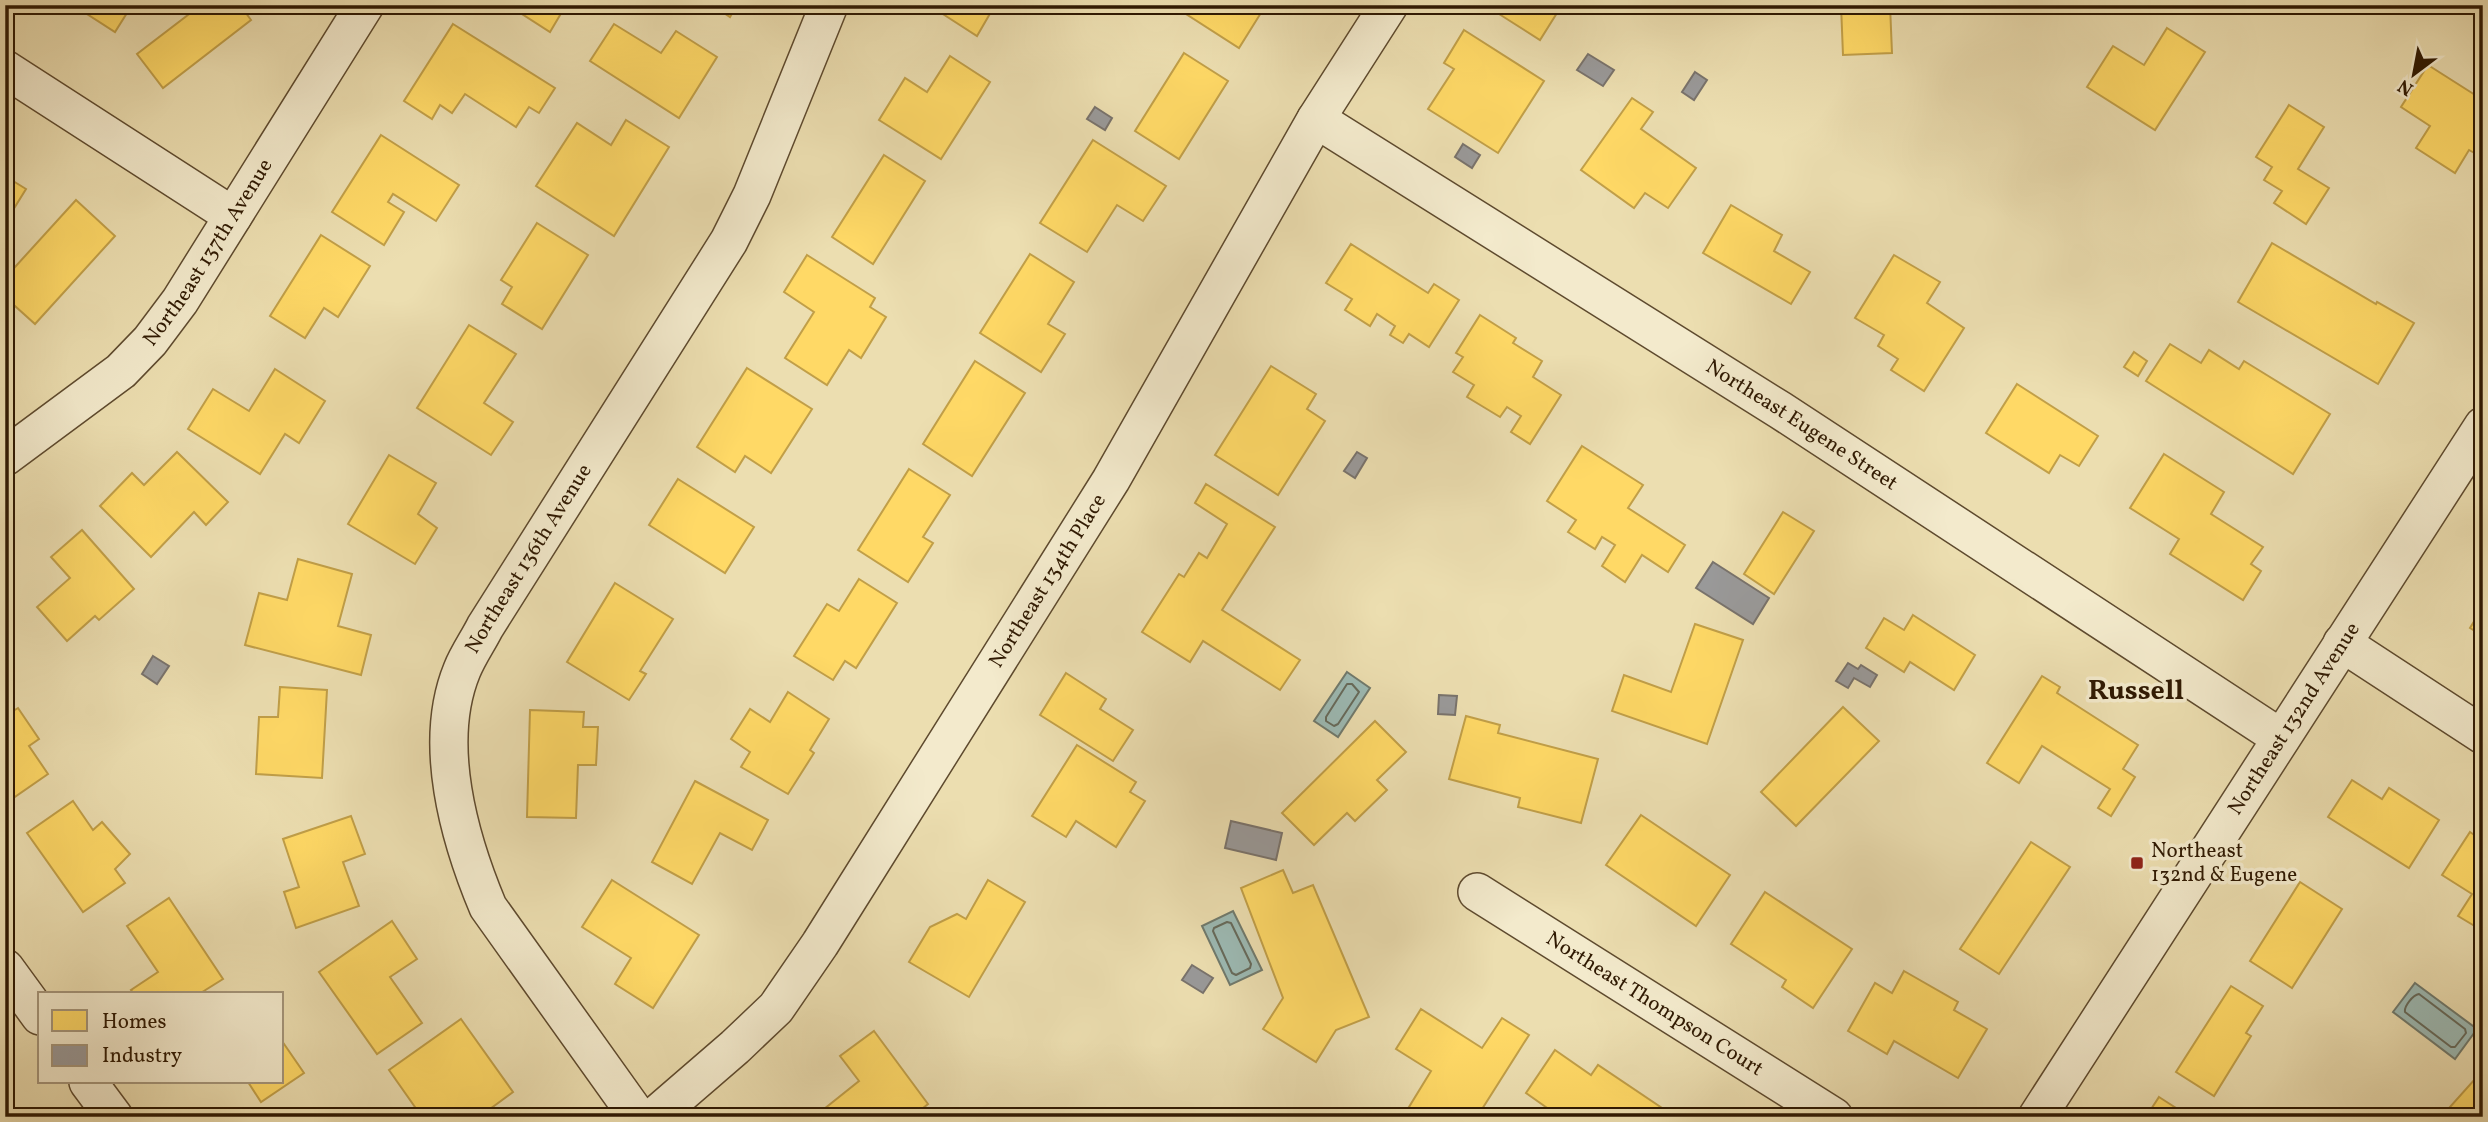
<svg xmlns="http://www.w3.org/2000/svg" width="2488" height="1122" font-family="Vollkorn,serif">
<rect width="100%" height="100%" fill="#ecdeb0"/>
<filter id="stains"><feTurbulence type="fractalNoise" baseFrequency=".00286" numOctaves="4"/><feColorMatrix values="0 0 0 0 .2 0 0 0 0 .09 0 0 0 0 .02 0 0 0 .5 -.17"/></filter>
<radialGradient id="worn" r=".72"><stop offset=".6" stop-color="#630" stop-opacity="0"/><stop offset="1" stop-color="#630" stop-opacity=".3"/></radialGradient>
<g fill="#9cbab4" stroke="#707a6d" stroke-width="2">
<polygon points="1347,672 1370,688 1338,737 1314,721"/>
<polygon points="1233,911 1262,970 1230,985 1202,926"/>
<polygon points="2415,983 2477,1029 2455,1059 2393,1012"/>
</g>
<g fill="#ffd966" stroke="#c19f48" stroke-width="2">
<polygon points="73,5 132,5 115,32"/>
<polygon points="201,5 240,5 251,20 163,88 137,54"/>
<polygon points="508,5 566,5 550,32"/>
<polygon points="712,5 737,5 730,17"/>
<polygon points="937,5 995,5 977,36 935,9"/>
<polygon points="1172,5 1272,5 1269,11 1264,8 1239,48"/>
<polygon points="1489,5 1562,5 1540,40 1488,7"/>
<polygon points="1841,5 1890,5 1892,53 1843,55"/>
<polygon points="453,24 555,88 539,113 529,107 516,127 465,94 452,113 440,105 432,119 404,101"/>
<polygon points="614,24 661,53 676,31 717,57 679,118 590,61"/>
<polygon points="2167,28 2205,52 2155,130 2087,87 2113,46 2144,65"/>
<polygon points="1464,30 1544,81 1498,153 1428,109 1454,69 1444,63"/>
<polygon points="1184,53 1228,81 1179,159 1135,131"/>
<polygon points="950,56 990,82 941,159 879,120 905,78 927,92"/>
<polygon points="2428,65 2483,100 2483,147 2478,155 2469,150 2455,173 2416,148 2430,126 2401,107"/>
<polygon points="1632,98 1653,112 1641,129 1696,168 1668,208 1645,193 1634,208 1581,170"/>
<polygon points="2289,105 2324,127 2298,169 2329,188 2306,224 2274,203 2282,191 2264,180 2272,167 2256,157"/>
<polygon points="626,120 669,147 614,236 536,186 577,123 611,145"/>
<polygon points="381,135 459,185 436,221 393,194 388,202 404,212 384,245 332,212"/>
<polygon points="1093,140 1166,186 1143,221 1117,205 1087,252 1040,223"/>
<polygon points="884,155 925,181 873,264 832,237"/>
<polygon points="5,176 26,189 5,223"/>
<polygon points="76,200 115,236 35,324 5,297 5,278"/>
<polygon points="1731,205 1782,235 1774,251 1810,272 1791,304 1703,253"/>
<polygon points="537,223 588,255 542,329 502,304 512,287 501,280"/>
<polygon points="321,235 370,266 338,317 324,308 305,338 270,316"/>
<polygon points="2272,243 2376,304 2377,302 2414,323 2378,384 2238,302"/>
<polygon points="1351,244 1428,293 1434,284 1459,300 1429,347 1409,334 1403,343 1390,335 1395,326 1377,314 1370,326 1345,310 1352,299 1326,283"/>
<polygon points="1030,254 1074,282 1048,324 1065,334 1041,372 980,333"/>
<polygon points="807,255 875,298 870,307 886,317 861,358 849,350 827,385 785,358 814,312 784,292"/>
<polygon points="1894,255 1940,282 1927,303 1964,328 1924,391 1891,370 1898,359 1878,346 1884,335 1855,318"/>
<polygon points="1480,315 1516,338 1513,343 1542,361 1533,377 1561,395 1530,444 1511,432 1521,416 1507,407 1500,417 1467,397 1474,385 1453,372 1463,357 1456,353"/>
<polygon points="469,325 516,354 484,403 513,422 491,455 417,408"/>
<polygon points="2170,344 2201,363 2209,350 2239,369 2244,361 2330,414 2293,474 2146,381"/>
<polygon points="2134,352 2147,361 2138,376 2124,367"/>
<polygon points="975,361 1025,393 972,476 923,444"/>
<polygon points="1271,366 1316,394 1307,409 1325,421 1278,495 1215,455"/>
<polygon points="747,368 812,409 771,473 745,456 735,472 697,447"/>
<polygon points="275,369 325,401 299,443 285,434 260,474 188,429 213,389 249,411"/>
<polygon points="2017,384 2098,436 2079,466 2060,455 2049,473 1986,433"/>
<polygon points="1582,446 1643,485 1628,508 1685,545 1668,572 1642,555 1625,582 1602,566 1615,545 1602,537 1595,549 1568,532 1576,520 1547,501"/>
<polygon points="177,452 228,502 206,525 194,512 151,557 100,506 132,473 144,485"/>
<polygon points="2164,454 2224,492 2211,514 2263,547 2251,564 2261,571 2243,600 2170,554 2179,539 2130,508"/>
<polygon points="389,455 436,483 418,514 437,528 415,564 348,524"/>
<polygon points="909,469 950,495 923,537 933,543 908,582 858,550"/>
<polygon points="678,479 754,527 725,573 649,525"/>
<polygon points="1206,484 1275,527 1222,610 1300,660 1280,690 1203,641 1190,662 1142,632 1179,574 1184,577 1199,553 1207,558 1227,524 1195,503"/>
<polygon points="1783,512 1814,531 1774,594 1744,574"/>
<polygon points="82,530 134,589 99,620 95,616 67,641 37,607 70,578 51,557"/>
<polygon points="298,559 352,574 338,626 371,635 361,675 245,645 259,593 287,600"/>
<polygon points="859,579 897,603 856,668 845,661 833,680 794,656 827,604 839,611"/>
<polygon points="615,583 673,619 640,671 646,674 629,700 567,662"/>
<polygon points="2483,607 2483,636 2470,628"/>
<polygon points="1913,615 1975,655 1954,690 1910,662 1904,672 1866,648 1884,618 1904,630"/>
<polygon points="1695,624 1743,640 1707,744 1612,711 1624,675 1671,692"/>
<polygon points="1066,673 1106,699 1100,709 1133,730 1113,761 1040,715"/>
<polygon points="2042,676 2060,687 2057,693 2138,745 2123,769 2135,777 2111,816 2098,808 2110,789 2042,746 2019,783 1987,763"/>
<polygon points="280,687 327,690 322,778 256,774 259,717 278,717"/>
<polygon points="788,692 829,719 810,750 814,753 788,794 741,767 750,752 731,739 750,709 770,722"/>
<polygon points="1843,707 1879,741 1796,826 1761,792"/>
<polygon points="18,708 39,739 29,746 48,774 6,803 5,716"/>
<polygon points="530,710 584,712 583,727 598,727 596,765 578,765 576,818 527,817"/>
<polygon points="1466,716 1500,725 1498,733 1598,759 1581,823 1518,807 1520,798 1449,779"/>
<polygon points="1375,721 1406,752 1377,780 1387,790 1355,821 1347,813 1314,845 1282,813"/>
<polygon points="1077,745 1136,782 1130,792 1145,801 1116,847 1076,821 1066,837 1032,816"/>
<polygon points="2352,780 2382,799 2389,788 2439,820 2409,868 2328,817"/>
<polygon points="695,781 768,820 752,850 720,833 692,884 652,862"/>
<polygon points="73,801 93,830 102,822 130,854 115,869 125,883 83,912 27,833"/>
<polygon points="1641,815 1730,875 1696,926 1606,865"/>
<polygon points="351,816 365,854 343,862 359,906 296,928 284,892 299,887 283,839"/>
<polygon points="2470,832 2483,841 2483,931 2458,916 2472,894 2442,875"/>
<polygon points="2031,842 2070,867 1999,974 1960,949"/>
<polygon points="1283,870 1293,893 1313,885 1369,1017 1336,1030 1316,1062 1263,1029 1283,998 1241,888"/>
<polygon points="612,880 699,935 653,1008 615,984 631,958 582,927"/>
<polygon points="988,880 1025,902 969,997 909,962 930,927 957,914 966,919"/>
<polygon points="2300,882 2342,909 2292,988 2250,961"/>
<polygon points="1765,892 1852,949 1813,1008 1782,987 1786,980 1731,944"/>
<polygon points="169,898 223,979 199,994 134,994 131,990 158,972 127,926"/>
<polygon points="392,921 417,959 390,977 422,1023 377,1054 319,972"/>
<polygon points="1904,971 1958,1002 1954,1010 1987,1029 1958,1078 1894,1041 1887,1054 1848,1031 1875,983 1892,993"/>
<polygon points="2231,986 2263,1006 2246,1033 2251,1036 2214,1096 2176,1072"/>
<polygon points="1421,1009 1482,1048 1502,1018 1529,1035 1477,1117 1425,1117 1409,1107 1431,1071 1396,1049"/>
<polygon points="461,1019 513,1092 479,1117 422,1117 389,1070"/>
<polygon points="874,1031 928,1104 912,1117 814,1117 859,1081 840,1056"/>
<polygon points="282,1041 304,1073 261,1102 248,1082 282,1082"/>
<polygon points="1555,1050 1591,1075 1598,1065 1665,1110 1660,1117 1560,1117 1526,1093"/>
<polygon points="2483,1070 2483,1117 2441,1117"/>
<polygon points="2159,1097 2190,1117 2146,1117"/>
</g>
<g fill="#999" stroke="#79736c" stroke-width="2">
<polygon points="1588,54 1614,70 1603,86 1577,70"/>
<polygon points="1695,72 1707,80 1694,100 1682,92"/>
<polygon points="1095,107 1112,118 1105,130 1087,119"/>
<polygon points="1463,144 1480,155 1472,168 1455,157"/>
<polygon points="1357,452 1367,458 1355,478 1344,471"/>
<polygon points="1713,562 1769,598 1753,624 1696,588"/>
<polygon points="153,656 169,666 157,684 142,674"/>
<polygon points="1848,663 1858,669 1861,665 1877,675 1870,687 1854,678 1848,688 1836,681"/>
<polygon points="1439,695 1457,696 1455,715 1438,714"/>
<polygon points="1231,821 1282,833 1276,860 1225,848"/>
<polygon points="1192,965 1213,978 1203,993 1182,980"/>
</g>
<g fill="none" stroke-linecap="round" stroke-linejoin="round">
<g stroke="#666a5b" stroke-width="2">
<polygon points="1347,684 1352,684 1359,692 1338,724 1334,726 1326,721 1326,717"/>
<polygon points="1227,922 1231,923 1251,964 1250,968 1236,975 1232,973 1213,931 1214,928"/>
<path d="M2419 994 2465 1029 2466 1033 2455 1047H2451L2405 1012C2404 1006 2413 995 2419 994Z"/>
</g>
<defs>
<g id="minor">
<polyline points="5,69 233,216"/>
<path id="s1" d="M1316 119 1780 410 2281 738"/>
<path id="s2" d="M5 457 121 371 150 341 180 301 365 5"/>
<polyline points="2342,643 2483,735"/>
<path id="s3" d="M1477 892 1834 1117"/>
<polyline points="5,968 40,1016"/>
<polyline points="88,1082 114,1117"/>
<path id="s4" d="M638 1117 488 907C459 838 432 743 462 670 468 655 478 641 485 627L729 241 752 195 829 5"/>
<path id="s5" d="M654 1117 735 1047 776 1008 820 944 1111 480 1316 119 1389 5"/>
<path id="s6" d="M2037 1117 2483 426"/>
</g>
</defs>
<use href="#minor" stroke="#5e4a2e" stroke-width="40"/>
<use href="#minor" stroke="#f3eacc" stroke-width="37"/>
</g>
<rect fill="#8f2418" stroke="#f3eacc" stroke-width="2.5" x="2130" y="856" width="14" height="14" rx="3.5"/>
<g text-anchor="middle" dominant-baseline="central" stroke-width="7" stroke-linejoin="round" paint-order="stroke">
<g font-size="21" fill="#2f1902" stroke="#f3eacc">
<text stroke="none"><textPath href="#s2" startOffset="292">Northeast 137th Avenue</textPath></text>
<text stroke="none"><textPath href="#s1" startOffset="574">Northeast Eugene Street</textPath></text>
<text stroke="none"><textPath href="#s4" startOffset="632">Northeast 136th Avenue</textPath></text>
<text stroke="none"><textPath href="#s5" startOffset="670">Northeast 134th Place</textPath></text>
<text stroke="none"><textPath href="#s6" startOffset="474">Northeast 132nd Avenue</textPath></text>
<text stroke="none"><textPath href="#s3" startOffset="210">Northeast Thompson Court</textPath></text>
</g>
<g font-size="21" fill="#2f1902" stroke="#f3eacc" text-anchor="start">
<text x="2151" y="851">Northeast<tspan x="2151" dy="24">132nd &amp; Eugene</tspan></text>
</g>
<g font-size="28" font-weight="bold" fill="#2f1902" stroke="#f3eacc">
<text x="2136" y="691">Russell</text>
</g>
</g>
<rect width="2488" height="1122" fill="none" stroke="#ecdeb0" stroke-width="28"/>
<rect x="7" y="7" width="2474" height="1108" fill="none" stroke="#2f1902" stroke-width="3.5"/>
<rect x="14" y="14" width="2460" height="1094" fill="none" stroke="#2f1902" stroke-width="2"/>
<rect x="38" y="992" width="245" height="91" fill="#f3eacc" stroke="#a5967b" stroke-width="2"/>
<rect x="52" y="1010" width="35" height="21" fill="#ffd966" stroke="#a5967b" stroke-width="2"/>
<text x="102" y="1028" font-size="21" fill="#2f1902">Homes</text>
<rect x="52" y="1045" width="35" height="21" fill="#999999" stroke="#a5967b" stroke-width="2"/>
<text x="102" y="1062" font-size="21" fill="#2f1902">Industry</text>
<g transform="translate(2414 74) rotate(212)" stroke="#f3eacc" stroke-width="5" paint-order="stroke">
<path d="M0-5L12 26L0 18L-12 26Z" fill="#2f1902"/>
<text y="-10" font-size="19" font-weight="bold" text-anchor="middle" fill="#2f1902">N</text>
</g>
<rect width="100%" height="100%" filter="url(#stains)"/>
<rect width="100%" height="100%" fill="url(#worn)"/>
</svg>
